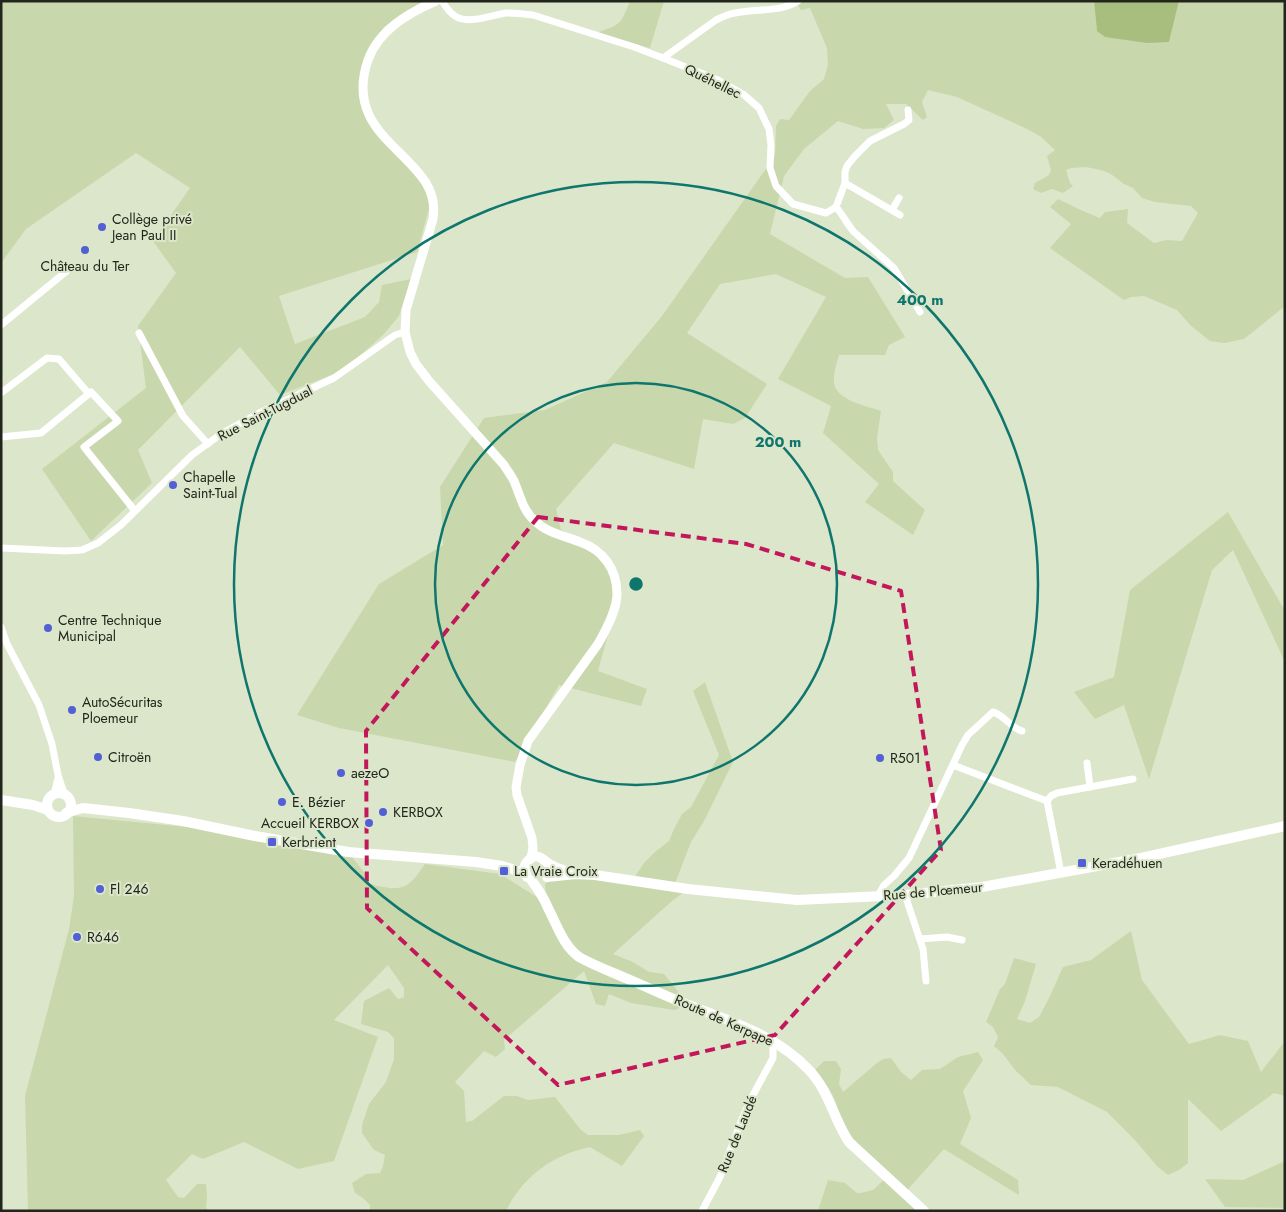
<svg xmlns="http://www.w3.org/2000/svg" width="1286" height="1212" font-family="Jost,sans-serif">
<rect width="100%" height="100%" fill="#dce6ca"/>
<g fill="#c8d8ac">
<polygon points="1,1 423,1 384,27 360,78 367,114 380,136 423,184 430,205 417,252 279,296 295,344 365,317 379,302 382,285 411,279 399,316 383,335 355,360 334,374 280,395 240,347 138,450 152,483 91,541 42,469 146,388 138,326 176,273 153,241 190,188 136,153 26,229 1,263"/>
<path d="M630 1H664L650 48 596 33C621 24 620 26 630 1Z"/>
<path d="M799 1H1094L1097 31 1169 42 1179 1H1285V306L1244 339 1224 343 1210 341 1190 325 1177 310 1144 296 1131 297 1124 300 1050 248 1071 224 1050 207 1058 199 1083 211 1100 218 1105 212 1128 209 1127 223 1154 243 1166 240 1182 241 1198 213 1191 206 1155 202 1142 198 1133 188 1124 184 1111 174 1101 170 1086 167 1071 168 1066 170 1070 183 1073 186 1063 193 1052 189 1041 193 1033 189 1035 183 1049 175 1051 170 1047 156 1055 150 1040 136 1025 128 957 97 928 90 922 102 927 117 923 120 906 104H886L894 120 884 128 863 129 838 121 804 149 784 176 770 234 845 278 868 277 905 337 889 345 885 355H839C837 362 833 374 834 382 835 400 867 406 881 411L877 437 878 450 893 472V481L925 510 913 535 865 502 879 484 823 433 831 406 778 379 826 297 776 274 720 284 687 333 767 384 745 418 733 424 703 419 694 469 614 443 556 509 561 530 600 549 615 567V609L598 671 647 689 641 706 559 685 515 762 339 728 297 715 379 584 443 545 440 487 484 418 545 410 607 382 662 316 775 156 776 126 780 119 789 120 810 91 824 79 828 65 827 48 810 8 801 10 797 3Z"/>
<polygon points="1228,512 1285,611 1285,662 1233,550 1212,570 1149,779 1124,705 1095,719 1074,692 1114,677 1130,590"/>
<path d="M705 682 733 762 704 821 691 842 674 886 688 889 672 901 613 954 633 962 649 972 664 974 689 1005 674 1010 631 1003 609 994 605 1006 596 1004 584 971 504 1040 505 1049 496 1057 484 1051 455 1082 464 1091 466 1122 472 1121 504 1096H517L528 1100 555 1097 581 1130 588 1135H619L640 1130 644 1136 622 1166 590 1147C553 1155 523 1176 506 1211H370V1205L363 1198 355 1193 352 1183 366 1174 380 1173 383 1166 385 1155 374 1150 362 1133V1125L369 1104 386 1082 394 1059V1038L388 1032 361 1024 364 1001 389 988 398 999 404 997V988L388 965 334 1020 378 1037 334 1161 298 1169 244 1142 203 1159 192 1154 166 1180 178 1197 184 1198 197 1184H206L207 1197 206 1208 209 1211H28L25 1096 69 929 74 896 73 816 239 832 348 852 367 876 369 883C375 886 378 886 384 887 407 892 413 881 425 864L500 874 540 899 546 896 545 884 552 879 578 876 632 881 644 863 655 852 669 841 674 829 682 814 691 807 719 755 693 691Z"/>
<polygon points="1131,931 1142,980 1189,1044 1220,1035 1248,1041 1261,1072 1285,1041 1285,1096 1274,1093 1221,1131 1188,1099 1188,1163 1179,1170 1168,1175 1157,1166 1134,1139 1107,1112 1058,1087 1031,1085 1016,1071 1003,1054 994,1046 998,1037 993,1027 986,1022 1000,989 1005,984 1014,958 1036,964 1025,1001 1017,1019 1030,1023 1039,1017 1049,998 1063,967 1091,960"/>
<path d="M978 1052 983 1060 963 1091 971 1118 960 1144 1018 1180 1019 1195 944 1149 902 1196 919 1211H818L828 1180 845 1183 857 1193H861L873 1190 890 1174C875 1160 856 1146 846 1128 840 1118 838 1106 833 1096 828 1086 821 1078 815 1070L824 1061H836L841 1069 839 1084 843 1092 877 1063 883 1059 891 1058 901 1072 911 1080 922 1070 940 1069 958 1057Z"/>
<polygon points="1285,1161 1285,1208 1225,1207 1205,1179 1243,1180"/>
</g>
<polygon fill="#a8be7f" points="1094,1 1179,1 1169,42 1147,43 1105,37 1097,31"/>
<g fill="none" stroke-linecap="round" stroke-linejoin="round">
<g stroke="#fff" stroke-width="7">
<path d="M442 1C445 6 450 13 455 16 467 25 492 15 506 13 515 13 524 14 533 15L634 47 663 58 718 80 743 94 759 108 769 129 771 145 770 168 776 186 793 204 826 213 836 207C843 215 847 224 854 232L894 268 920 312"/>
<path d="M663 58 716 20C722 17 729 14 735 13 757 8 779 13 798 1"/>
<polyline points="845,183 900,215"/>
<polyline points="836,207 845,183 845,172 847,166 855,156 870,141 904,124 909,120 908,110"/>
<polyline points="892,210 899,198"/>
<polyline points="1,325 68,270"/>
<polyline points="139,333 183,416 208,444"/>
<polyline points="1,393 47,358 59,359 89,394"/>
<polyline points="1,437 41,433 91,392 118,421 84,447 135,511"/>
<polyline points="1,548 65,551 82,550 98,543 121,525 192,455 221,434 259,413 334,378 395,335 405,332"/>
<polyline points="1,627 7,644 39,705 52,744 58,775 63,790 66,795"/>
<polyline points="1087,763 1090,787"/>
<polyline points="953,765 1047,801 1061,873"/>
<polyline points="54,794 58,778"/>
<polyline points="1047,801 1051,796 1057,793 1133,779"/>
<polyline points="905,895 923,949 926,981"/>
<path d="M878 896 884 885 894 876 909 858 962 745 968 735 993 712C1004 715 1011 728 1022 731"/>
<polyline points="920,939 947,937 962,940"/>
<polyline points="702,1211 720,1177 742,1119 753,1095 773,1058 773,1041"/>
</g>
<path stroke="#fff" stroke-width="9" d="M436 1C408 13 379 30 368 60 339 144 444 155 433 219L406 310 405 332 410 352 416 364 429 381 504 465C507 470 511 475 514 481 520 495 523 511 535 521 547 533 565 536 580 542 603 550 617 569 617 594 617 610 606 630 598 644L528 741 520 765 516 787 517 795 532 838 533 848 531 858"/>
<g stroke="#fff" stroke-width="10">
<circle cx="59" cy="805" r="12"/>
<polyline points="1,800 33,805 48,810"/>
<polyline points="66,813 72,811 83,808 129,813 183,821 255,836 348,852 476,862 502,866 525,873"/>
<path d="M527 877C525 872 523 867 527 862 537 849 544 862 551 865 557 869 564 870 570 872"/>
<polyline points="547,877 576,874 595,875 688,889 797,900 905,895 982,887 1141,858 1285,826"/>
<path d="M532 881C538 889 544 898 548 908 557 925 563 945 579 957 595 966 612 972 628 979 649 988 670 998 691 1006 733 1022 777 1036 808 1069 829 1090 833 1118 849 1142L924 1211"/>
</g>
</g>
<path fill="none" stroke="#c2185b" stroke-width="4" stroke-dasharray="10 6" stroke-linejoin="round" d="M538 517 746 544 901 591 941 850 775 1035 558 1085 367 908 366 731Z"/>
<g fill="none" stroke="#0f766e" stroke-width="2.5">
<circle cx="636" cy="584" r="201"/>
<circle cx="636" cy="584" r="402"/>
</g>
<g fill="#525fd5" stroke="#dce6ca" stroke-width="2">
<circle cx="102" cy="227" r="5"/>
<circle cx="85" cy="250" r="5"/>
<circle cx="173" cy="485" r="5"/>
<circle cx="48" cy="628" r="5"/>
<circle cx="72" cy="710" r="5"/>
<circle cx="98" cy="757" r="5"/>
<circle cx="880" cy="758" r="5"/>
<circle cx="341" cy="773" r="5"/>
<circle cx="282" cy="802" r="5"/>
<circle cx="383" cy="812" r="5"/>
<circle cx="369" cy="823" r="5"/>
<rect x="267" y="837" width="10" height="10" rx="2.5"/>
<rect x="1077" y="858" width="10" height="10" rx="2.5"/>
<rect x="499" y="866" width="10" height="10" rx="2.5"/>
<circle cx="100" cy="889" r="5"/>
<circle cx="77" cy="937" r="5"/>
</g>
<g text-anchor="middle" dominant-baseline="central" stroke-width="4" stroke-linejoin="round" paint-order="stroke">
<g font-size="14" fill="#21251b" stroke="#dce6ca">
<text transform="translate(713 81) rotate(26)">Quéhellec</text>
<text transform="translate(265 413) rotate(-27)">Rue Saint-Tugdual</text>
<text transform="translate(933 891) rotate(-5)">Rue de Plœmeur</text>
<text transform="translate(724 1020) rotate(24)">Route de Kerpape</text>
<text transform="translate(737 1134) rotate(-68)">Rue de Laudé</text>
</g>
<g font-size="14" fill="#21251b" stroke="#dce6ca" text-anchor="start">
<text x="112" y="219">Collège privé<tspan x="112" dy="16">Jean Paul II</tspan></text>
<text x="85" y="266" text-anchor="middle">Château du Ter</text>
<text x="183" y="477">Chapelle<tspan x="183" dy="16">Saint-Tual</tspan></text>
<text x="58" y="620">Centre Technique<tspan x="58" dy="16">Municipal</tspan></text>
<text x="82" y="702">AutoSécuritas<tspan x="82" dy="16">Ploemeur</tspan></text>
<text x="108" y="757">Citroën</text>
<text x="890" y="758">R501</text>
<text x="351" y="773">aezeO</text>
<text x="292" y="802">E. Bézier</text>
<text x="393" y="812">KERBOX</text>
<text x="359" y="823" text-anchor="end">Accueil KERBOX</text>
<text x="282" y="842">Kerbrient</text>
<text x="1092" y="863">Keradéhuen</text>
<text x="514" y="871">La Vraie Croix</text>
<text x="110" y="889">Fl 246</text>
<text x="87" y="937">R646</text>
</g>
</g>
<circle cx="636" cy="584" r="8" fill="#0f766e" stroke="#dce6ca" stroke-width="2.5"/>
<g font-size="15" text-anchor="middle" font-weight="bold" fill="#0f766e" stroke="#dce6ca" stroke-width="4" stroke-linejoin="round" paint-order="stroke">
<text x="920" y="305">400 m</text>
<text x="778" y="447">200 m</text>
</g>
<rect width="1286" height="1212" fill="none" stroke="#21251b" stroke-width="5"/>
</svg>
